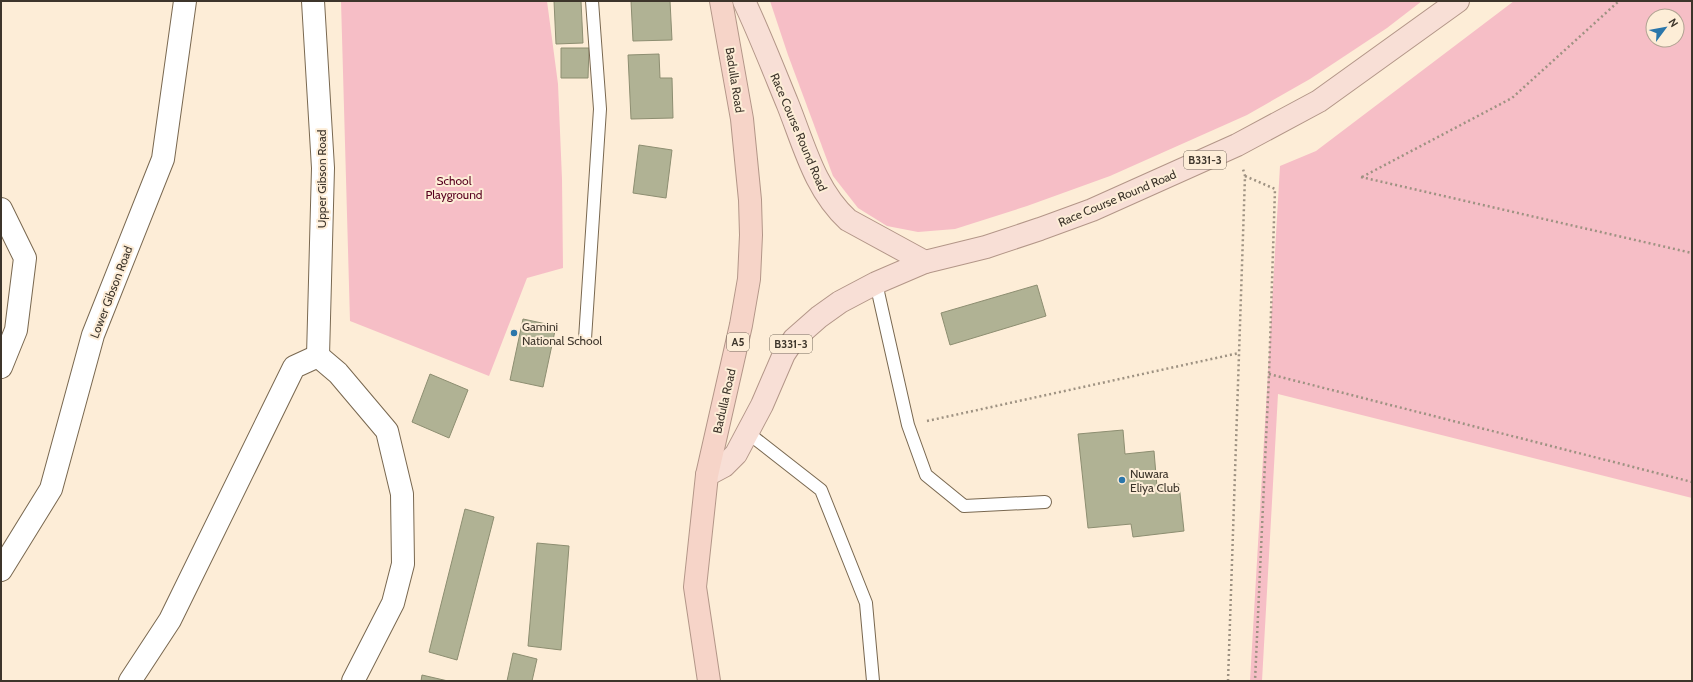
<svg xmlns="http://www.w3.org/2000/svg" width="1693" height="682" font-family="Cabin,sans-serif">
<rect width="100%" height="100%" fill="#fdedd7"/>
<g fill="#f6bec6" fill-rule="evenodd">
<polygon points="341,1 547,1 558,84 562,179 563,268 527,278 489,376 350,321"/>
<polygon points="770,1 1422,1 1387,28 1310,79 1247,115 1110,176 1027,206 955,229 918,232 887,226 858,208 833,176 788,55"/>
<path d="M1514 1H1692V498L1278 394 1262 681H1250L1280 166 1316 151ZM1653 16H1677V40H1653Z"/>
</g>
<g fill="#b0b294" stroke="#8d8e71">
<polygon points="554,1 581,1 583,43 556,44"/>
<polygon points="631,1 670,1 672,40 633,41"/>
<polygon points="561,48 589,48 588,78 561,78"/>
<polygon points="659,54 660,78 672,78 673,118 631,119 628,55"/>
<polygon points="639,145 672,150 666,198 633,193"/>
<polygon points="1037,285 1046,316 950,345 941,313"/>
<polygon points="523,319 556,326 543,387 510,380"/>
<polygon points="430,374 468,390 449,438 412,422"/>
<polygon points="1123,430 1125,454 1154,451 1157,487 1179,484 1184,531 1133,537 1131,524 1088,528 1078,434"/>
<polygon points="465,509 494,517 457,660 429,652"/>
<polygon points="537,543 569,546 561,650 528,646"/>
<polygon points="513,653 537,659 532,681 507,681"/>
<polygon points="422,675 448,681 421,681"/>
</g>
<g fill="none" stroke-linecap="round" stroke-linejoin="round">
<defs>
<g id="service">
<polyline points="876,283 908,425 926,475 964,506 1045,502"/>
<polyline points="585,339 600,109 592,1"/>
<polyline points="748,433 821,490 866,603 873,681"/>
</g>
<g id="minor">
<polyline points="313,1 323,168 318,356"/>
<polyline points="1,209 25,258 16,330 1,367"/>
<polyline points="318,356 338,373 387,431 402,494 403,564 393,603 353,681"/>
<polyline points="1,570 51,489 93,335 163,159 185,1"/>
<polyline points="130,681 170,620 294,367 318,356"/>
</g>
<g id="primary">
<path d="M744 1C760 35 774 71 788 105 804 145 815 190 848 220L925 262"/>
<polyline points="707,475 724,466 736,454 762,405 784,354 794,339 819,317 840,302 876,283 925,262 986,247 1040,229 1092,210 1237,145 1319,101 1458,1"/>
</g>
<polyline id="trunk" points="709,681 695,587 707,475 741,325 749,279 751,235 750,200 742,119 721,1"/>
</defs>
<use href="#service" stroke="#796850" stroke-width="14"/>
<use href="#minor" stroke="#796850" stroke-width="24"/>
<use href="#primary" stroke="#b39688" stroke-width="24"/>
<use href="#trunk" stroke="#b39688" stroke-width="24"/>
<g stroke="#9e9282" stroke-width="2.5" stroke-dasharray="2 3" stroke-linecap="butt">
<polyline points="1245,176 1275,189 1269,374 1255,681"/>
<polyline points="1361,177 1692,253"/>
<polyline points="1362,177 1512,98 1619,1"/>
<polyline points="1269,374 1692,482"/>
<polyline points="927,421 1239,353"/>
<polyline points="1228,681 1245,176 1243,169"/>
</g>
<use href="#service" stroke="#fff" stroke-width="12"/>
<use href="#minor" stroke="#fff" stroke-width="22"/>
<use href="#primary" stroke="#f8dfd6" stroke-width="22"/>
<use href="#trunk" stroke="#f6d4c8" stroke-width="22"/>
</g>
<g fill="#2b76aa" stroke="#fdedd7" stroke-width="1.5">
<circle cx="514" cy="333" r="4"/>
<circle cx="1122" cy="480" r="4"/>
</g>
<g text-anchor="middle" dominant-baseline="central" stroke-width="4" stroke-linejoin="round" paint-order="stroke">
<g fill="#fdedd7" stroke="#776c5f" stroke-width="1">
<rect x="1184" y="151" width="42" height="18" rx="3"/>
<rect x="727" y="333" width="22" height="18" rx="3"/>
<rect x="770" y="335" width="42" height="18" rx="3"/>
</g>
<g font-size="11" font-weight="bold" fill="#3d352b">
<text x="1205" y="160">B331-3</text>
<text x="738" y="342">A5</text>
<text x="791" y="344">B331-3</text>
</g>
<g font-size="12" fill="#3d352b" stroke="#fdedd7">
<text transform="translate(735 80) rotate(81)">Badulla Road</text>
<text transform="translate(799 132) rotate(67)">Race Course Round Road</text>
<text transform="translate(321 179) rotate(-90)">Upper Gibson Road</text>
<text transform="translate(1117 198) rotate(-23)">Race Course Round Road</text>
<text transform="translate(111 292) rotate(-69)">Lower Gibson Road</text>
<text transform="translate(724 401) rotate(-77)">Badulla Road</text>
</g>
<g font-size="12" fill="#58001f" stroke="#fdedd7">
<text x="454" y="180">School<tspan x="454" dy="14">Playground</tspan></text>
</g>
<g font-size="12" fill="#3d352b" stroke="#fdedd7" text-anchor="start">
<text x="522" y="326">Gamini<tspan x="522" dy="14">National School</tspan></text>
<text x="1130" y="473">Nuwara<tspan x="1130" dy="14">Eliya Club</tspan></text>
</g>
</g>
<rect width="1693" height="682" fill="none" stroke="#3d352b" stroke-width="4"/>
<g transform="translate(1665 28) rotate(58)"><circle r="19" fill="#fdedd7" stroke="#b0a392"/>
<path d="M0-3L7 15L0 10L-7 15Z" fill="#2b76aa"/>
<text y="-6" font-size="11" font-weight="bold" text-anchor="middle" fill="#3d352b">N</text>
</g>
</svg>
